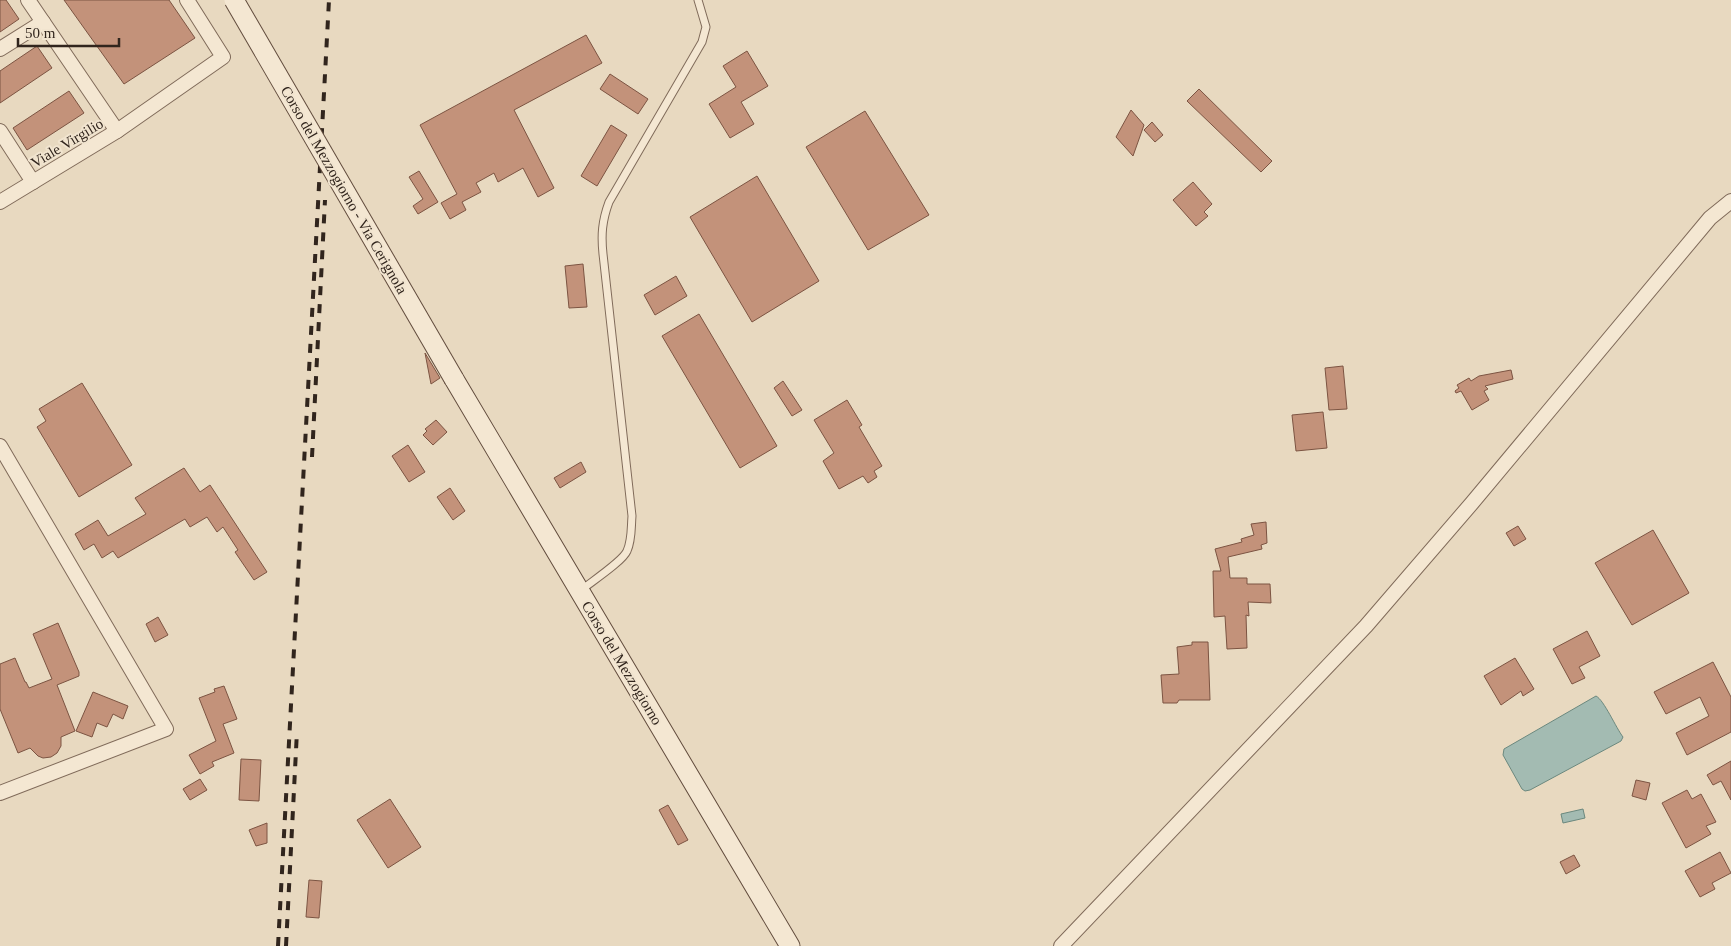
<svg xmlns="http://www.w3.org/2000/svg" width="1731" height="946" font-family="Georgia,serif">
<rect width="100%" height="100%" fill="#e8d9c0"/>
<g fill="#a3bbb2" stroke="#6b887e">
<path d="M1596 696C1604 700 1616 728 1623 737L1621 741 1530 790 1525 791 1522 789 1503 755 1504 749Z"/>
<polygon points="1583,809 1585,818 1563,823 1561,814"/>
</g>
<g fill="#c3927a" stroke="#7c5442">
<polygon points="0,0 6,0 19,19 0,32"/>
<polygon points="64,0 169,0 195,38 124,84"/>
<polygon points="586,35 602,63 514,110 554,188 538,197 523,168 498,182 494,173 476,183 481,192 462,202 466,210 450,219 441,203 457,194 420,125"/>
<polygon points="37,46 52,68 0,103 0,71"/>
<polygon points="747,51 768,86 741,102 754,124 730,138 709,104 736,87 723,66"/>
<polygon points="610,74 648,99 638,114 600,89"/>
<polygon points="1199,89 1272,161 1261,172 1187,101"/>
<polygon points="69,91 84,113 27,150 13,128"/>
<polygon points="1131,110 1144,125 1133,156 1116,137"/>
<polygon points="865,111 929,215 868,250 806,147"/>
<polygon points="1152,122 1163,135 1155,142 1144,130"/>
<polygon points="611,125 627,135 597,186 581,176"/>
<polygon points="419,171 438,202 418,214 413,206 423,199 409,177"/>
<polygon points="757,176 819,281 752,322 690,217"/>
<polygon points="1193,182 1212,204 1204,212 1208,216 1196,226 1173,200"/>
<polygon points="583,264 587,307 569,308 565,266"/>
<polygon points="676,276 687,296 655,315 644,295"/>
<polygon points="699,314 777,446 740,468 662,336"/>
<polygon points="425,353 440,378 431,384"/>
<polygon points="1343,366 1347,409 1329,410 1325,368"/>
<polygon points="1511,370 1513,379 1485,386 1488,389 1484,391 1489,400 1472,410 1461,391 1456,393 1455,391 1459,388 1457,385 1469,378 1471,381 1479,376"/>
<polygon points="783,381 802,410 792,416 774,388"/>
<polygon points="82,383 132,465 79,497 37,427 46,421 39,409"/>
<polygon points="847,400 862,425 859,427 882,466 874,471 877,477 868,483 863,476 839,489 823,461 834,453 814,420"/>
<polygon points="1323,412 1327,448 1296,451 1292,415"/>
<polygon points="436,420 447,432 433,445 423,435 427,431 425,429"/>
<polygon points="408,445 425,472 409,482 392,456"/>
<polygon points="581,462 586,472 560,488 554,478"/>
<polygon points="184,468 200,492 210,485 267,572 254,580 235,552 238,550 223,527 217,532 207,517 190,527 185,519 118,558 113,551 102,558 94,544 84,550 75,534 98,520 108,536 146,514 135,498"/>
<polygon points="450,488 465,511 453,520 437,497"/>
<polygon points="1266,522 1267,543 1261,545 1262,549 1228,557 1230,578 1247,578 1247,584 1270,584 1271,603 1248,602 1249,616 1246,615 1247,648 1227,649 1225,616 1214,617 1213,571 1221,571 1215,549 1242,542 1241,539 1254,535 1251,524"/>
<polygon points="1518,526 1526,539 1514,546 1506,533"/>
<polygon points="1653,530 1689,593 1632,625 1595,563"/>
<polygon points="158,617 168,635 155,642 146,624"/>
<polygon points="58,623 79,672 79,676 57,685 75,731 61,737 61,746 57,753 51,757 43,758 38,756 30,748 18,753 0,709 0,664 15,658 25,682 26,682 29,688 52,679 33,634"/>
<polygon points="1587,631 1600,656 1579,667 1585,678 1572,684 1553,649"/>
<polygon points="1192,642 1208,642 1210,700 1179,700 1177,703 1163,703 1161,675 1179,674 1177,647 1192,645"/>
<polygon points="1515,658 1534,689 1523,696 1521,691 1501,705 1484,676"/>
<polygon points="1713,662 1731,697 1731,732 1687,755 1676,733 1709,716 1700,697 1666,714 1654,692"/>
<polygon points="224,686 237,719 223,724 234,753 212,762 214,766 200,774 189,755 216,741 199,698 215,692 214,689"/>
<polygon points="93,692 128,706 123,719 113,714 107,727 97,723 92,737 76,731"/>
<polygon points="241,759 261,760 259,801 239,800"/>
<polygon points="1731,761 1731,800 1721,781 1713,785 1707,775"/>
<polygon points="200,779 207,790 190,800 183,789"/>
<polygon points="1636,780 1650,783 1646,800 1632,796"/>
<polygon points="1687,790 1692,799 1701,794 1716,822 1706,826 1711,834 1686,848 1662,803"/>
<polygon points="390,799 421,847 388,868 357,820"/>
<polygon points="668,805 688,840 678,845 659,810"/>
<polygon points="267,823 267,843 256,846 249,830"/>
<polygon points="1720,852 1731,873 1712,883 1715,889 1700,897 1685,871"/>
<polygon points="1574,855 1580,866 1566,874 1560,862"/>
<polygon points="309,880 322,881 319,918 306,917"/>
</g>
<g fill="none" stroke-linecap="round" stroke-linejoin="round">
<defs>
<path id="lane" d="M580 591C591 582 623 561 627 551 632 540 631 528 632 516L603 254C601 235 602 221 609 202L702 42 706 27 698 0"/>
<g id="street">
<polyline points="0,49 43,22"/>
<polyline points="0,131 33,182"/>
<polyline points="117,131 223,57 187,0"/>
<polyline points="0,202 117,131 28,0"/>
<polyline points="0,446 166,729 0,793"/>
<polyline points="1061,946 1366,626 1472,503 1710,218 1731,201"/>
</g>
<polyline id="secondary" points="454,379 790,946"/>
</defs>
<use href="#lane" stroke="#806b5a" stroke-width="9"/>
<use href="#street" stroke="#806b5a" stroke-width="16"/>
<use href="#secondary" stroke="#624c3d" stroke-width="21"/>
<use href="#lane" stroke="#f4e7d2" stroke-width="7"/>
<use href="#street" stroke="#f4e7d2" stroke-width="14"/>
<use href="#secondary" stroke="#f4e7d2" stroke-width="19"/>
<g stroke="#31251d" stroke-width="4" stroke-dasharray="9 9" stroke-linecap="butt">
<polyline points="312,457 325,200"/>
<polyline points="278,946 329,0"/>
<polyline points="286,946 297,731"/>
</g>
<defs>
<polyline id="secondary-bridge" points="234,0 454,379"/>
</defs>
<use href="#secondary-bridge" stroke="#624c3d" stroke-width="21" stroke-linecap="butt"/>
<use href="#secondary-bridge" stroke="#f4e7d2" stroke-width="19"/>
</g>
<g text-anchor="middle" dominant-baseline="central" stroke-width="4" stroke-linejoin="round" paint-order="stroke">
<g font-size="15" fill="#31251d" stroke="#f1e4cf">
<text transform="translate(67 143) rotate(-31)">Viale Virgilio</text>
<text transform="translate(344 190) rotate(60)">Corso del Mezzogiorno - Via Cerignola</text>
<text transform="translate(622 663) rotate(59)">Corso del Mezzogiorno</text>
</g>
</g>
<path d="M18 38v8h101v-8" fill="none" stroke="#31251d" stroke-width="2.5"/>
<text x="25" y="38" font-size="15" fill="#31251d" stroke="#f1e4cf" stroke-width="4" paint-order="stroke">50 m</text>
</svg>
